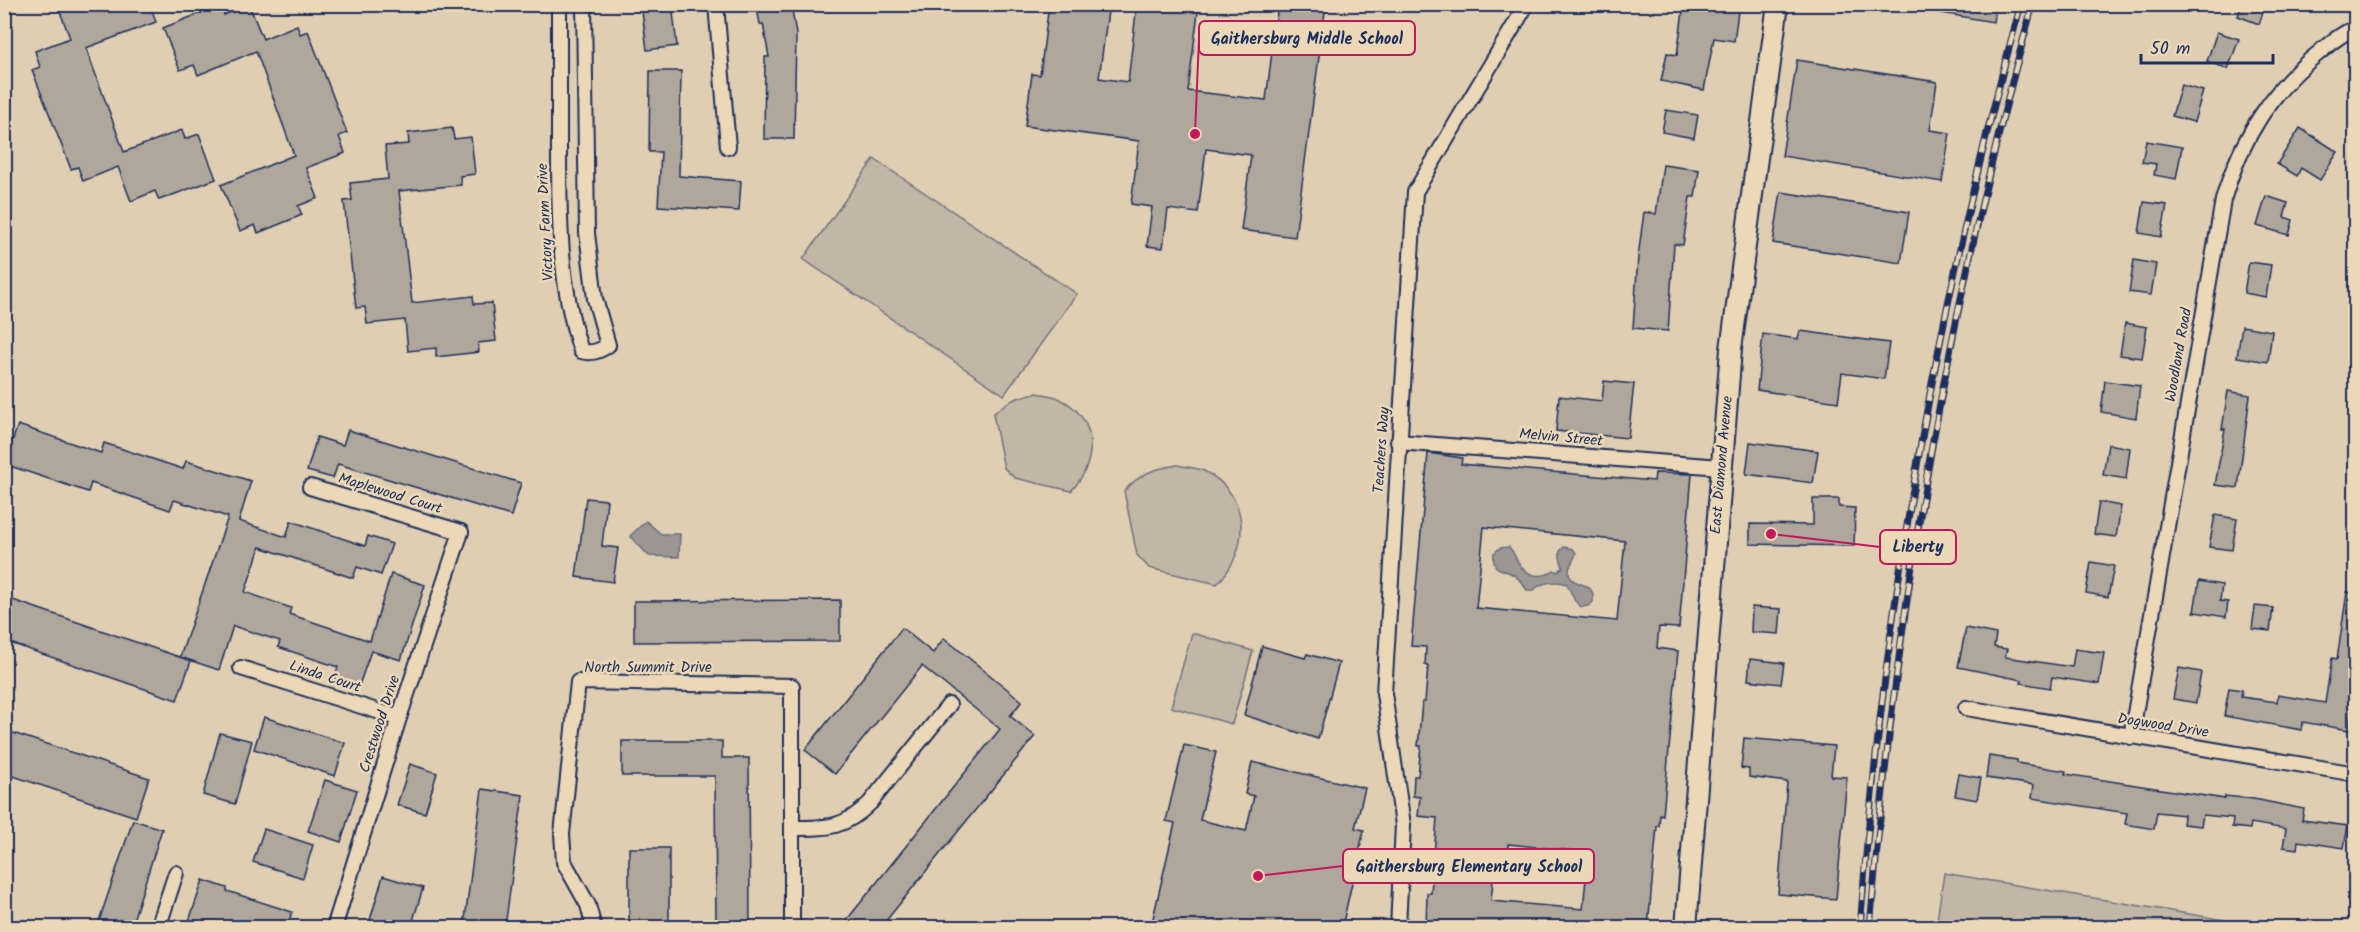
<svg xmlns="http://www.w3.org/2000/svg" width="2360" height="932" font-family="Kalam,sans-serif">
<rect width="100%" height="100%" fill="#dfceb1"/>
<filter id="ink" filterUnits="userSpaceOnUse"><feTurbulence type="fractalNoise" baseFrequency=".0167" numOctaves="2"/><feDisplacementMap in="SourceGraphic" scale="12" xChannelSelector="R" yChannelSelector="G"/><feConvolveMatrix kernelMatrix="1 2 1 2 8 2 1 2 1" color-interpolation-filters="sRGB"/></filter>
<g filter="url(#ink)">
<g fill="#c2b6a4" stroke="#6e7281" stroke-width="1.5">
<polygon points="874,159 1077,294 1004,395 803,259"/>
<path d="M1037 393C1045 395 1054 395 1060 399 1099 418 1098 463 1071 491L1015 478 1004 468 993 414C1007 401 1019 396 1037 393Z"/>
<path d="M1177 465C1185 467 1196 467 1204 471 1251 494 1251 550 1217 584L1149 568 1137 555 1124 491C1141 473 1153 469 1177 465Z"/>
<polygon points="1192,633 1253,651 1232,724 1171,707"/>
<polygon points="1944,873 2266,927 1936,927"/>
</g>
<g fill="#9c9795" stroke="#686d7f" stroke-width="1.5">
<polygon points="646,521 661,534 680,534 679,557 649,556 630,536"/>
<path d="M1509 547C1515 553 1515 558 1519 564 1527 577 1543 579 1554 570L1557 572 1563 567 1560 558V551L1564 547 1573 549 1576 553C1575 559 1569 565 1569 571 1569 590 1596 577 1593 602L1588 606 1581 607 1575 601 1567 584C1557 580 1541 582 1534 590H1527C1523 584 1519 578 1514 575 1501 567 1492 573 1494 553L1500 548Z"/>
</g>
<g fill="#afa69c" stroke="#1b2f5e" stroke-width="1.5" fill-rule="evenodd">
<polygon points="71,4 150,4 156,22 86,48 124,152 182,130 185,139 199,134 216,179 159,200 155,191 131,201 118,167 83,181 78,167 71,169 32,70 40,67 35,51 70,38 59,9"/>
<polygon points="641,4 672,4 677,46 647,50"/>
<polygon points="756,4 791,4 796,34 794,139 764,139 765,57 769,57 763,24 760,24"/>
<polygon points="1049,4 1109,4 1099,78 1128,82 1137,4 1199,4 1188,91 1266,100 1278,4 1326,4 1295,237 1241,230 1251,155 1206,149 1198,213 1168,209 1163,248 1147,246 1152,207 1131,204 1139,141 1025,126 1032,74 1040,75"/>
<polygon points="1684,4 1739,4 1734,41 1714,38 1704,90 1661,81 1667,53 1677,55"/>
<polygon points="1936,4 1996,4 1993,22 1935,12"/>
<polygon points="2242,4 2266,4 2259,24 2238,16"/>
<polygon points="221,5 224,15 249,5 263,39 297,25 300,34 308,31 347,133 339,136 345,153 306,168 318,198 298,206 302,215 258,233 255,225 240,231 221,185 294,155 256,51 198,75 194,65 180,70 163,28"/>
<polygon points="2217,32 2239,39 2228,69 2207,61"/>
<polygon points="1797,60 1937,82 1930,130 1950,133 1942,182 1782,156"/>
<polygon points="650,71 681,71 679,176 741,181 739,211 658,206 661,152 649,152"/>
<polygon points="2181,85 2203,91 2194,122 2172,116"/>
<polygon points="1666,110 1698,115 1694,138 1662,132"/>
<polygon points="452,128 454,139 471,137 475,174 460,176 461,185 399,191 412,303 473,296 474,304 492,303 496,341 478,343 479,352 436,357 436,348 408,351 405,320 367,324 365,307 356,308 344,201 352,200 350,183 388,179 385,146 409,144 408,133"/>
<polygon points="2300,128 2338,152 2320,180 2301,168 2297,176 2277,164"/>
<polygon points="2146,141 2182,147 2176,179 2154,175 2156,164 2142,162"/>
<polygon points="1663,165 1699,170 1695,197 1690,197 1683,245 1674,244 1668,331 1633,328 1638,257 1644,212 1656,214"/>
<polygon points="1781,192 1909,212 1901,263 1773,243"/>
<polygon points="2266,196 2288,203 2284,217 2293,220 2289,235 2257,226"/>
<polygon points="2144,202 2167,205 2161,237 2139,233"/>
<polygon points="2134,260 2156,264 2151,295 2129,292"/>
<polygon points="2249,262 2271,265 2266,297 2244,293"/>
<polygon points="2125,323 2147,327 2142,358 2120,355"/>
<polygon points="2242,326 2272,331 2268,362 2237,357"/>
<polygon points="1800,331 1889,343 1884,379 1842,373 1838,402 1757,390 1763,334 1798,339"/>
<polygon points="1604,381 1634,384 1628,438 1556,431 1559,396 1602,401"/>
<polygon points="2105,381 2140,386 2136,418 2101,412"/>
<polygon points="2228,391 2250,395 2238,488 2215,485 2225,429 2222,429"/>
<polygon points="18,425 101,453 104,443 183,469 186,461 251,481 239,521 286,537 291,521 365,546 368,536 392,544 381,575 357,567 353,578 260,547 245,592 291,608 289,614 370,641 391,574 425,585 401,660 371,651 357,691 333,683 338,667 278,647 280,641 233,626 219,670 180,657 228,517 174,500 170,510 91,483 88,492 4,464"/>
<polygon points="348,430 521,483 511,516 338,464 333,478 307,471 317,437 343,445"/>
<polygon points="1750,442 1818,451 1813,483 1746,474"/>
<polygon points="2108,444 2130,448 2126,479 2103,475"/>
<path d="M1428 453 1462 458 1461 464 1654 481 1655 473 1692 474 1679 628 1659 627 1657 648 1678 651 1663 815 1660 814 1659 826H1657L1648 927H1426L1427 893H1431L1437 818 1418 816 1420 797 1413 796 1414 776H1418L1421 746H1418L1422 702H1425L1428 666 1425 665 1426 647 1411 646ZM1484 527 1625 541 1617 621 1476 608ZM1508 844 1576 851 1575 856 1588 858 1583 909 1491 901 1496 850 1508 851Z"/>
<polygon points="586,498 607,500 602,546 618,548 613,582 576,577"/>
<polygon points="1813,499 1839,499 1839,507 1855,508 1854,546 1750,544 1750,524 1813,525"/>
<polygon points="2099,502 2121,506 2116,537 2094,534"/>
<polygon points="2215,515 2237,519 2232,550 2209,547"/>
<polygon points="2091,562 2114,566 2108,597 2086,593"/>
<polygon points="2199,581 2222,585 2220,601 2228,602 2226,617 2194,612"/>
<polygon points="2347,592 2355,593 2355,676 2349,730 2303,722 2302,730 2224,716 2229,688 2242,690 2241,697 2277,702 2278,695 2325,703 2332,658 2337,659"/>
<polygon points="4,597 191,661 177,700 4,641"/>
<polygon points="840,600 840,641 634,642 634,601"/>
<polygon points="2255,606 2273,608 2270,631 2252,629"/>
<polygon points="1752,607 1781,609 1779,634 1751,632"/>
<polygon points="902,628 933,653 944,638 1022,701 1010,716 1035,736 881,927 841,927 1000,729 922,666 835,774 805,750"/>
<polygon points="1966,628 1996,634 1994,647 2007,649 2005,657 2072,667 2075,649 2104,653 2099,684 2052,677 2050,688 2021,683 2022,680 1958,667"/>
<polygon points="1262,646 1305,658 1307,654 1339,663 1318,739 1244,715"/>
<polygon points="1750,659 1784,663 1781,684 1748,680"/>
<polygon points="2179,668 2201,672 2196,703 2173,699"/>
<polygon points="264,717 345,743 335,776 254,749"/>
<polygon points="4,730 149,778 136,817 4,773"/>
<polygon points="220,733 252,741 235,804 203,795"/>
<polygon points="1744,738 1834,746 1831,776 1847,777 1836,899 1778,894 1787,782 1749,777 1749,769 1741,768"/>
<polygon points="622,741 722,741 722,758 749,758 750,927 716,927 715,776 622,776"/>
<polygon points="1184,745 1216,752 1200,820 1246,831 1254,796 1245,794 1252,762 1365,788 1355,828 1364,830 1342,927 1311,921 1310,927 1151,927 1175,823 1166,821"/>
<polygon points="1989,756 2017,760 2017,763 2066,771 2065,774 2225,799 2225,796 2254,799 2304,809 2302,820 2348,826 2344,848 2298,841 2297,849 2283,847 2286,829 2251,823 2250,829 2232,827 2233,818 2203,815 2201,826 2183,824 2184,815 2157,812 2154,829 2125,824 2127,813 2032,798 2034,785 1986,778"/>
<polygon points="410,764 437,773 425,813 397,805"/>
<polygon points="1959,774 1981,778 1977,800 1955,796"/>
<polygon points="325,780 357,790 341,842 308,831"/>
<polygon points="482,789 523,795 505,927 464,927"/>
<polygon points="133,820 162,829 131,927 97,927"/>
<polygon points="264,829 313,845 303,878 253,862"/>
<rect x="629" y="848" width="40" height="79"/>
<polygon points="383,876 423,888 411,927 368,927"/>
<polygon points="203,880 227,888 227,891 292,912 287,927 187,927"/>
</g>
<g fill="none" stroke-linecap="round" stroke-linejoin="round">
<defs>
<g id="street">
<path d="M559 4C559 52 559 99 559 147 559 216 559 284 581 351 591 354 599 352 608 345L595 299 587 233 584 4"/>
<polyline points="716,4 728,147"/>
<polyline points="1398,442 1721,467"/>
<polyline points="310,487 461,532 399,718 334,928"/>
<polyline points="241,668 399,718"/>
<polyline points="1966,708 2356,774"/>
<path d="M2131 737 2223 200C2241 139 2271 90 2321 51 2332 42 2342 33 2356 28"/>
<path d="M792 828C827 828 844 829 870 803L949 705"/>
<polyline points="158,928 176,873"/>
<polyline points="594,928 588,905 564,862 562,834 578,682 792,686 792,928"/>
<polyline points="1398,928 1403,825 1384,693 1415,192 1527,4"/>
</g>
<polyline id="secondary" points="1686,928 1731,349 1778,4"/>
</defs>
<use href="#street" stroke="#1b2f5e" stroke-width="18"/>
<use href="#secondary" stroke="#1b2f5e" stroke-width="24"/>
<use href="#street" stroke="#ecd8b6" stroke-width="14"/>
<use href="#secondary" stroke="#ecd8b6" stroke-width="20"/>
<defs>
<g id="rail">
<path d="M1860 928C1883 615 1937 306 2021 4"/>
<path d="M1870 928C1895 613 1948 309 2033 4"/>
</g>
</defs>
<use href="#rail" stroke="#1b2f5e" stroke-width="7"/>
<use href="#rail" stroke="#ecd8b6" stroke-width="4.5" stroke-dasharray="14" stroke-linecap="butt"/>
</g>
</g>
<g text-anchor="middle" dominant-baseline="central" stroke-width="5" stroke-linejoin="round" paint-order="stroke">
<g font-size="15" fill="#1b2f5e" stroke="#ecd8b6">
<text transform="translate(546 222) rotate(-93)">Victory Farm Drive</text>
<text transform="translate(2179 355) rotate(-80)">Woodland Road</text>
<text transform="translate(1561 438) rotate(5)">Melvin Street</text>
<text transform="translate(1382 450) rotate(-86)">Teachers Way</text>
<text transform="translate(1722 465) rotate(-85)">East Diamond Avenue</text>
<text transform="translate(390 494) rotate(17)">Maplewood Court</text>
<text x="648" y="668">North Summit Drive</text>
<text transform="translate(325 677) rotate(18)">Linda Court</text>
<text transform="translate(380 724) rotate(-72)">Crestwood Drive</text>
<text transform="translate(2163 726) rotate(9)">Dogwood Drive</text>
</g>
</g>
<path fill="none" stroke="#c2185b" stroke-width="2" d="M1195 134L1199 38M1771 534L1880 547M1258 876L1343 866"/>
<g fill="#c2185b" stroke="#ecd8b6" stroke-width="2">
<circle cx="1195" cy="134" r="6"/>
<circle cx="1771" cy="534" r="6"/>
<circle cx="1258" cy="876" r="6"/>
</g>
<g fill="#ecd8b6" stroke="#c2185b" stroke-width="2">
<rect x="1199" y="21" width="216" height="34" rx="6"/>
<rect x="1880" y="530" width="76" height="34" rx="6"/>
<rect x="1343" y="849" width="251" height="34" rx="6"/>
</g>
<g font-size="16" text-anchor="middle" font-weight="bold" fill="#1b2f5e">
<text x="1307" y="44">Gaithersburg Middle School</text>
<text x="1918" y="552">Liberty</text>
<text x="1469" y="872">Gaithersburg Elementary School</text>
</g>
<rect width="2360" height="932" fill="none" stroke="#ecd8b6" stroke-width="24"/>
<rect x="12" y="12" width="2336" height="908" fill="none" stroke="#1b2f5e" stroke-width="2" filter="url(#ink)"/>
<path d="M2141 54v9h132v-9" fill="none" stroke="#1b2f5e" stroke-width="3"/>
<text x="2150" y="54" font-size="18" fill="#1b2f5e" stroke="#ecd8b6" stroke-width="4.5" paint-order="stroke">50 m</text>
</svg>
